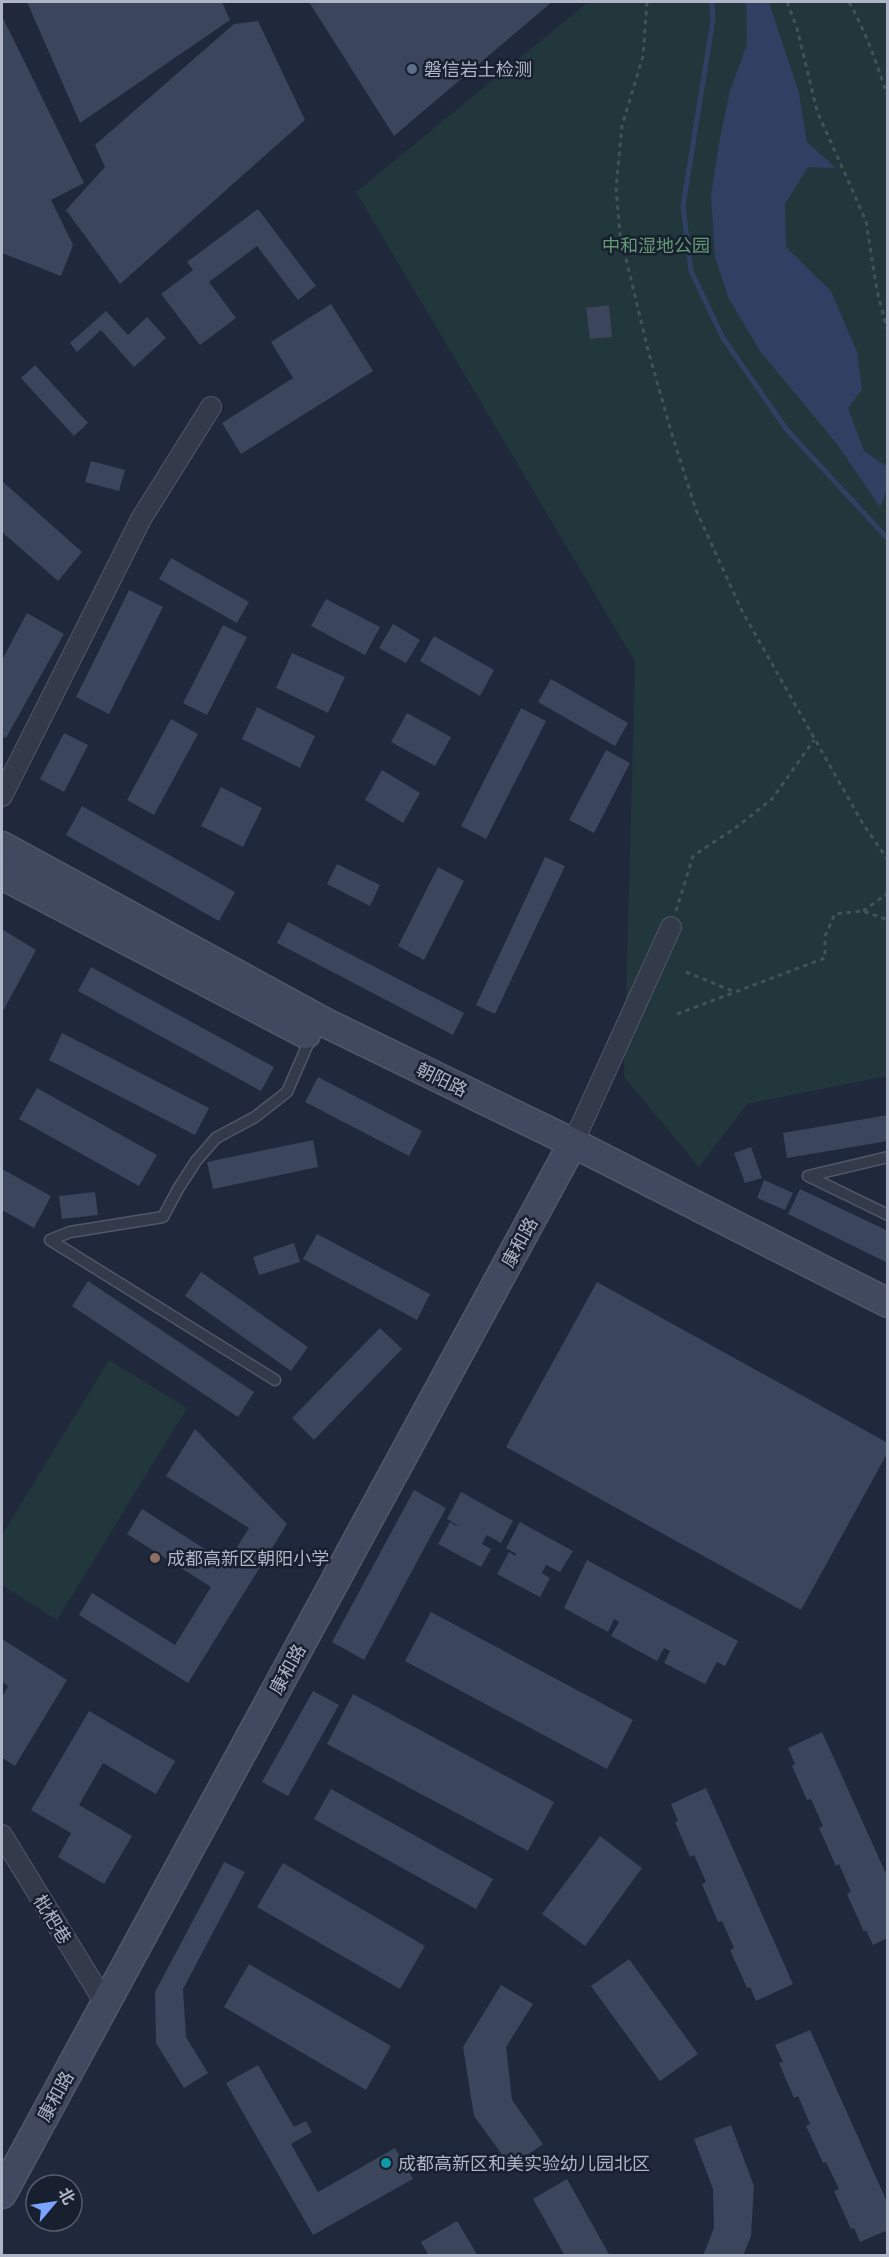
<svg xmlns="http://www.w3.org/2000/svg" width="889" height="2257" font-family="Commissioner,'Noto Sans SC',sans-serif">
<rect width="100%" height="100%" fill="#1f293b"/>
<g fill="#21373c">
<polygon points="588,2 887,2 887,1076 747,1104 699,1167 624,1077 635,662 356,192"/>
<polygon points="109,1360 187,1408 57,1620 2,1585 2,1535"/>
</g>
<polygon fill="#2f4062" points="746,2 769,2 799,93 807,142 836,168 808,167 785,204 786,247 831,291 857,352 862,390 848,408 864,451 887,467 887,489 880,507 837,444 760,351 728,297 715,257 711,195 720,137 730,91 747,44"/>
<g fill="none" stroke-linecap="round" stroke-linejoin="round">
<polyline stroke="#2f4062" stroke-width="5" points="712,2 713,20 683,206 691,271 723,338 787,430 888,539"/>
</g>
<g fill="#3b455b">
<polygon points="27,2 222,2 230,20 80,123"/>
<polygon points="309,2 552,2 394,136"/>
<polygon points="2,16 84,183 51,200 73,245 61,276 2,253"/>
<polygon points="258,21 305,120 120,284 66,210 105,167 95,145 234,24"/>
<polygon points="258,209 316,286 298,300 257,246 209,282 236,318 200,345 161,294 193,270 187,262"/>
<polygon points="331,304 373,371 241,454 222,423 293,378 271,342"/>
<polygon points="609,305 612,337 590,339 586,308"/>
<polygon points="106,311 128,335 147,317 166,338 134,367 101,330 77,352 70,343"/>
<polygon points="35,365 88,423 74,436 21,378"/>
<polygon points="91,461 125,470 119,491 85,482"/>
<polygon points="2,481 82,552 58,581 2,532"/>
<polygon points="171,558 249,602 237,623 159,579"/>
<polygon points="129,590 163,607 109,714 76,697"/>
<polygon points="326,599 380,627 365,655 311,626"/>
<polygon points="27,613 64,634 6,738 2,736 2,660"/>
<polygon points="393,624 420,640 406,663 379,648"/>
<polygon points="223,625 247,637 207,715 183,703"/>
<polygon points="434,636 494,670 480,696 420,661"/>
<polygon points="292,653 345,677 328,713 276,688"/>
<polygon points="551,679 628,723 615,746 538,702"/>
<polygon points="257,707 315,736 300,768 242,739"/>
<polygon points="521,708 546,721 486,839 461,826"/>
<polygon points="407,713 451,737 435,766 391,742"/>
<polygon points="171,719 198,734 154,815 127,800"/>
<polygon points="64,733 88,745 64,792 40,779"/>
<polygon points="606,750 630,763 594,833 569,820"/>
<polygon points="382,770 420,793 403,823 365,800"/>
<polygon points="221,787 262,808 243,847 201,826"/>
<polygon points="82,806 235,892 219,921 66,835"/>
<polygon points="545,857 565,866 495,1014 476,1005"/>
<polygon points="337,864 380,885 370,906 327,884"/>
<polygon points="438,867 464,881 424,960 398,946"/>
<polygon points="288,922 464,1013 453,1035 277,943"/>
<polygon points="2,929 36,950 2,1013"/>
<polygon points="91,967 274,1067 261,1091 78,991"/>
<polygon points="62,1033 209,1108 195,1135 49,1060"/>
<polygon points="318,1077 422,1131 409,1156 305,1102"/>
<polygon points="37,1088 157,1155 139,1186 19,1119"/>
<polygon points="888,1115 888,1141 787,1158 783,1133"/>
<polygon points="313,1140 318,1167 213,1189 207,1162"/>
<polygon points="751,1147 762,1178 745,1183 734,1153"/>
<polygon points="2,1169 51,1196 34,1228 2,1210"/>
<polygon points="764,1180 793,1193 785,1210 757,1198"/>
<polygon points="800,1189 888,1231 888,1263 788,1214"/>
<polygon points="95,1192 98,1215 62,1219 59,1196"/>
<polygon points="317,1234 430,1294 417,1320 303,1259"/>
<polygon points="294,1243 300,1262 259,1275 253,1257"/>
<polygon points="201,1272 308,1347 291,1371 185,1296"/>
<polygon points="88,1281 254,1392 238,1417 72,1306"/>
<polygon points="597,1282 888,1443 888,1452 801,1610 506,1447"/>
<polygon points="380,1328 402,1349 314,1440 292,1418"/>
<polygon points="195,1429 287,1524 188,1683 79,1615 92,1593 175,1645 211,1587 127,1534 142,1509 227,1563 249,1528 166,1476"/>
<polygon points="414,1490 446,1508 364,1660 332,1642"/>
<polygon points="461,1492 513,1521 501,1543 487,1535 482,1544 491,1549 481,1567 438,1544 450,1522 456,1526 457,1525 447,1519"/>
<polygon points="520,1522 573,1551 560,1572 546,1565 542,1573 550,1578 540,1597 497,1574 509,1552 516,1556 516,1554 506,1548"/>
<polygon points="587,1560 738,1641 725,1666 717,1662 705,1684 664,1663 670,1651 664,1648 657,1661 611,1636 619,1622 614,1619 608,1632 564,1608"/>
<polygon points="431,1612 633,1720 607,1769 405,1661"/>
<polygon points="2,1639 67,1680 15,1766 2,1758 2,1697 8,1686 2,1682"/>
<polygon points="313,1691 339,1705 288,1796 262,1782"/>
<polygon points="353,1694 554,1802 528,1851 327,1744"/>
<polygon points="89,1711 175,1761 156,1794 103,1763 79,1805 132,1836 104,1884 58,1857 71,1833 31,1810"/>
<polygon points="822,1732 888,1878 888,1938 873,1945 866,1930 864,1932 847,1894 851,1892 839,1864 836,1866 819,1828 823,1826 811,1799 807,1800 792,1766 795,1764 788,1748"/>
<polygon points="706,1788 793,1984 756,2001 750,1987 747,1988 730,1950 734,1948 722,1921 718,1922 702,1884 706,1882 694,1855 690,1857 675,1822 678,1821 671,1804"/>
<polygon points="331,1789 493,1879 476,1909 314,1819"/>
<polygon points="600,1836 642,1868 585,1946 542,1914"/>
<polygon points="224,1862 245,1872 183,1989 186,2037 208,2073 184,2088 156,2043 155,1992"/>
<polygon points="283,1863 425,1946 400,1989 257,1907"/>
<polygon points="629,1959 698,2054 660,2081 591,1986"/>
<polygon points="249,1964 391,2046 366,2090 224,2007"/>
<polygon points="501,1985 533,2004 506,2047 512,2100 543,2144 511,2167 474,2116 463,2047"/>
<polygon points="810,2030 888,2204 888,2230 860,2242 854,2228 851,2229 834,2191 839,2189 826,2162 823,2163 806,2126 810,2124 798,2096 794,2098 779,2063 783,2062 775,2045"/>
<polygon points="258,2065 294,2127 306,2121 312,2132 291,2144 318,2192 395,2148 413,2179 313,2235 226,2083"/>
<polygon points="731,2125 754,2186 751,2236 743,2256 703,2256 714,2228 713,2189 694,2139"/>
<polygon points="567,2179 610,2256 565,2256 533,2199"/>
<polygon points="457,2221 478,2256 429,2256 421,2242"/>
</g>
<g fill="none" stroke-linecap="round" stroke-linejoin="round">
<defs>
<g id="lane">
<polyline points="888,1157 808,1176 888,1215"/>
<polyline points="275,1380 50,1240 70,1232 163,1217 178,1189 196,1161 216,1138 255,1117 287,1092 311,1037"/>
</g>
<g id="street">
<polyline points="2,796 141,519 211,407"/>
<polyline points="573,1143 671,927"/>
<polyline points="2,1835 105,2003"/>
</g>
<g id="secondary">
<polyline points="2,846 328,1024 573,1143 888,1303"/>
<polyline points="2,875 306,1034"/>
<polyline points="2,2194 573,1143"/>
</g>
</defs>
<use href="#lane" stroke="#505868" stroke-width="13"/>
<use href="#street" stroke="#505868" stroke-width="22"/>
<use href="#secondary" stroke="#505868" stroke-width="31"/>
<g stroke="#3f5459" stroke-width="3" stroke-dasharray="4.5 4.5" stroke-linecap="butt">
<polyline points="647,2 643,56 622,126 616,188 620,234 648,350 673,438 696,510 742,611 863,824 888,860"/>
<polyline points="787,2 797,28 817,111 866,221 877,291 888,332"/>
<path d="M849 2C866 32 877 64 888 98"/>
<polyline points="888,423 888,426"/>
<polyline points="676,911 693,856 738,826 772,799 814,740"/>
<polyline points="863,911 888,893"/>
<polyline points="686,972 735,992"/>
<polyline points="677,1014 825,958 825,936 835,914 863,911 888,920"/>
</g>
<use href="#lane" stroke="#333b4b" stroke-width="10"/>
<use href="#street" stroke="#333b4b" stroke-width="20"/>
<use href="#secondary" stroke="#40495e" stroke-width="28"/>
</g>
<circle fill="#5c6f8a" stroke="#18202f" stroke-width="2" cx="412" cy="69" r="6"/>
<circle fill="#8d6e63" stroke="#18202f" stroke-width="2" cx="155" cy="1558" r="6"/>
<circle fill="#0f9aa8" stroke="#18202f" stroke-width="2" cx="386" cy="2163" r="6"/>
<g text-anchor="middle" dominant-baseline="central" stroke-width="5" stroke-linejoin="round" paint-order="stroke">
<g font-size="18" fill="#adb5c7" stroke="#18202f" text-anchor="start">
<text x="424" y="69">磐信岩土检测</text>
<text x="167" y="1558">成都高新区朝阳小学</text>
<text x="398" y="2163">成都高新区和美实验幼儿园北区</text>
</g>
<g font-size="18" fill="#639a73" stroke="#18202f">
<text x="656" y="245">中和湿地公园</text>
</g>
<g font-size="18" fill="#adb5c7" stroke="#18202f">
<text transform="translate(442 1079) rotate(26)">朝阳路</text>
<text transform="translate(519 1242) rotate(-61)">康和路</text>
<text transform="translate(287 1669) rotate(-61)">康和路</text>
<text transform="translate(53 1919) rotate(58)">枇杷巷</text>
<text transform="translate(55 2096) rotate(-61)">康和路</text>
</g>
</g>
<rect width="889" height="2257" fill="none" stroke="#adb5c7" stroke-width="6"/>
<g transform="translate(54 2203) rotate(61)"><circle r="28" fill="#18202f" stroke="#545c6c" stroke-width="1.5"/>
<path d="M0-4.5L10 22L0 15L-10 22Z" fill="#7ba4ff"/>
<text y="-9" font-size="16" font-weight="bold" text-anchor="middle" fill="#adb5c7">北</text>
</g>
</svg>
